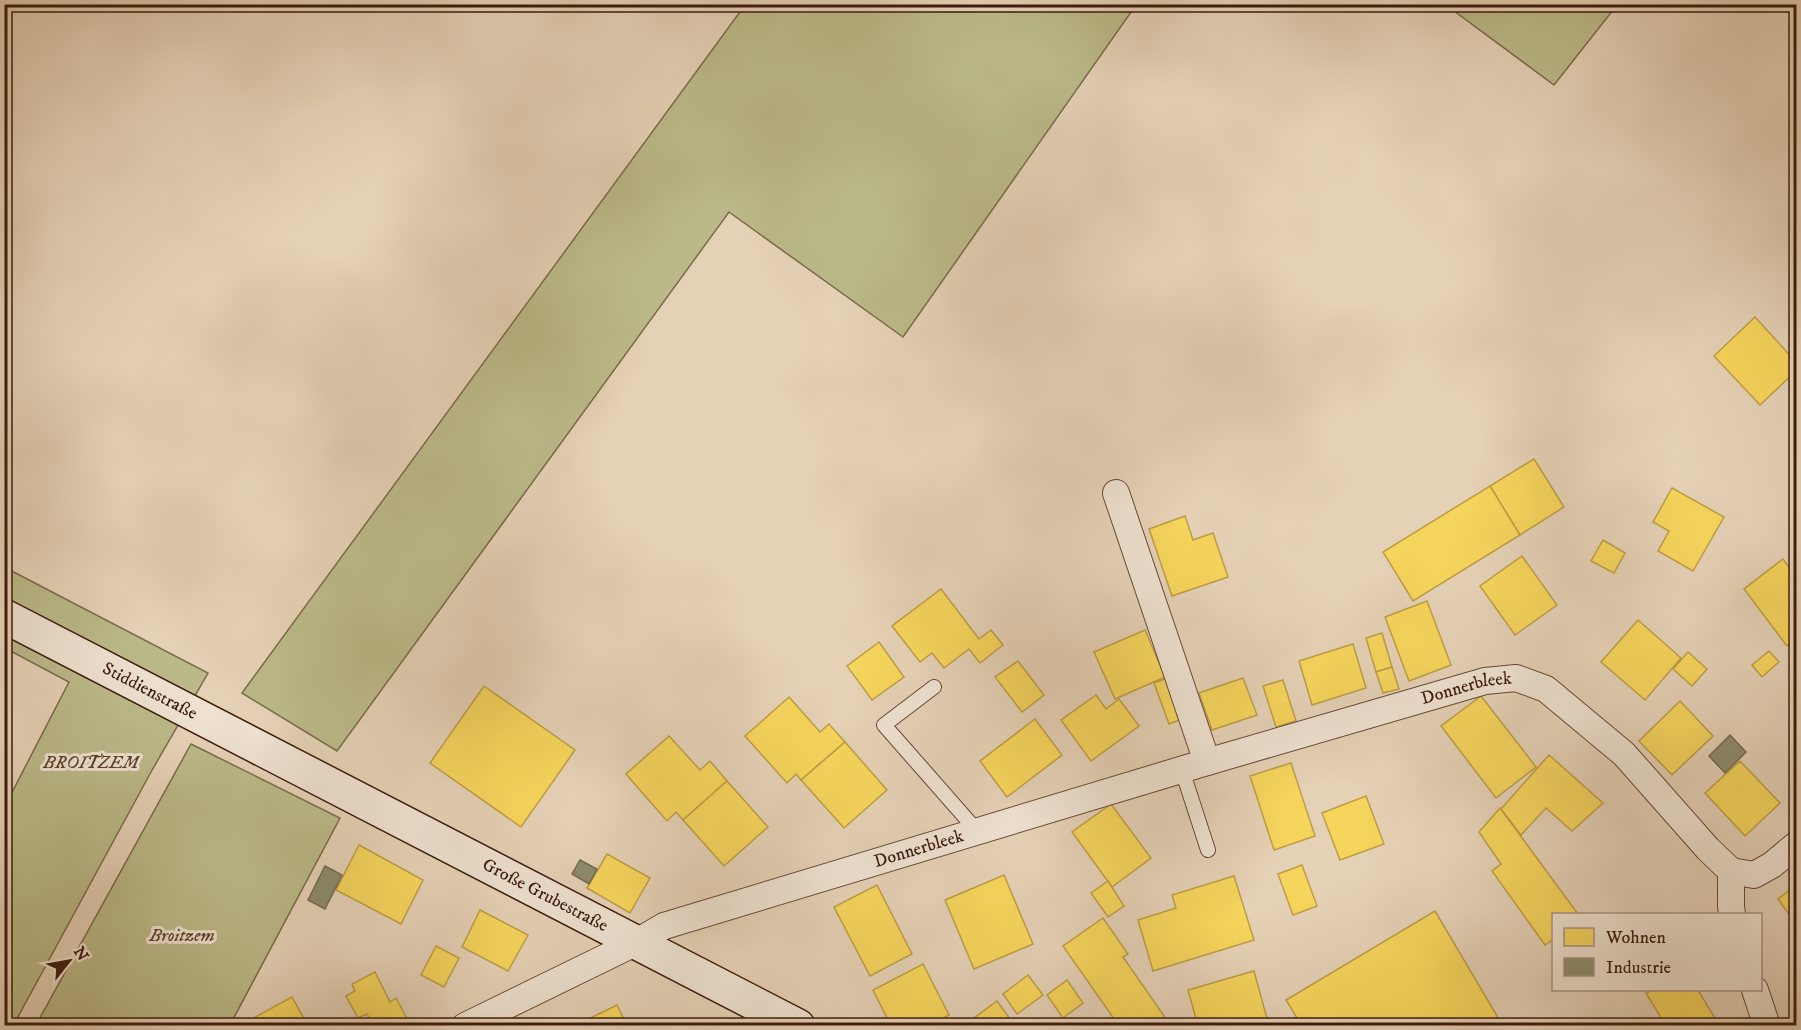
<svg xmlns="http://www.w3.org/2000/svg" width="1801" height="1030" font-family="'IM FELL DW Pica',serif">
<rect width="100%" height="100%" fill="#e5d1b6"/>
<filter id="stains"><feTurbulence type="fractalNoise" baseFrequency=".00333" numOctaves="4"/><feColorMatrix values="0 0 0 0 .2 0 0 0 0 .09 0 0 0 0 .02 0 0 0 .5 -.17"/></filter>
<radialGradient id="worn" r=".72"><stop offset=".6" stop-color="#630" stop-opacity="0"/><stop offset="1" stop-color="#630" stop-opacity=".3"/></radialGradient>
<g fill="#bbb989" stroke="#7c6a4b" stroke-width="1.5">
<polygon points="745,5 1136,5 903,337 729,212 337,751 242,693"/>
<polygon points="1446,5 1617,5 1554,85"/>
<polygon points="4,567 208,673 151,772 13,1026 4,1025 5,806 69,682 5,648"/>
<polygon points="191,744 340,818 230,1025 36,1025"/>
</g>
<g fill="#f6d55c" stroke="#be9d44" stroke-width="1.5">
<polygon points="1755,317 1796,362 1796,371 1760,405 1714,356"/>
<polygon points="1534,459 1564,507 1520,535 1490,486"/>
<polygon points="1490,486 1520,535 1413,601 1383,552"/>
<polygon points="1672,488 1724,517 1693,571 1658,551 1669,531 1653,522"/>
<polygon points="1185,516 1193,540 1213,533 1228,577 1172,596 1149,529"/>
<polygon points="1603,540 1625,553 1614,573 1591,561"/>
<polygon points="1522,556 1557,605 1515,635 1480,586"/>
<polygon points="1783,559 1796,577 1796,638 1787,646 1744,589"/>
<polygon points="941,589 979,639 991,630 1003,645 980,663 969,649 944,668 932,653 920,662 892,626"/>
<polygon points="1427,601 1451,665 1409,681 1385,617"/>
<polygon points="1638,620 1681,658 1645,700 1601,662"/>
<polygon points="1145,630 1165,677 1115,699 1094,652"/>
<polygon points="1382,633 1392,667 1376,672 1366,638"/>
<polygon points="879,642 904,677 872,700 847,666"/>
<polygon points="1353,644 1366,688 1312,705 1299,661"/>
<polygon points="1769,651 1779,662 1762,677 1752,665"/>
<polygon points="1688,652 1707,669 1692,686 1673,669"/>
<polygon points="1018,661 1044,695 1022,712 995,677"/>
<polygon points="1392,667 1399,689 1383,693 1376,672"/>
<polygon points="1167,678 1182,719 1169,724 1154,683"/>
<polygon points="1243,678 1257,715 1212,730 1199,693"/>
<polygon points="1283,680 1296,721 1276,727 1263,686"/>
<polygon points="484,686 575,750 521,827 430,763"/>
<polygon points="1096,695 1106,709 1119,699 1139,726 1091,761 1061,720"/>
<polygon points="1481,696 1536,767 1496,798 1441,726"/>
<polygon points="789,697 820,732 829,724 845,742 801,780 796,774 787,783 745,736"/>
<polygon points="1680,701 1713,736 1672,775 1639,741"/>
<polygon points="1035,719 1062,755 1007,797 980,761"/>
<polygon points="669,736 700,770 710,761 727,781 683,820 676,812 667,821 626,774"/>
<polygon points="845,742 887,790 844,828 801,780"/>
<polygon points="1549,755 1603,803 1572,831 1546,808 1521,835 1501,809"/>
<polygon points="1740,761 1780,803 1745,836 1705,793"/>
<polygon points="1291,763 1315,836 1274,850 1250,776"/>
<polygon points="727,781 768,827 724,866 683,820"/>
<polygon points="1366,796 1384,844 1340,860 1322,813"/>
<polygon points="1111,804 1151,858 1112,887 1072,832"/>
<polygon points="1500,808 1578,914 1554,914 1554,939 1545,945 1492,871 1501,864 1479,832"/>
<polygon points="359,845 423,880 401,924 336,890"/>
<polygon points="607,854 650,878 630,913 587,888"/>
<polygon points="1302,865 1317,906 1293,915 1278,874"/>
<polygon points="1004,875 1033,944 974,969 945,900"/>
<polygon points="1234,876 1254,940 1153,971 1138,920 1176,908 1172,895"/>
<polygon points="1108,881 1124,906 1108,917 1091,893"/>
<polygon points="877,885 912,954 870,976 834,907"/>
<polygon points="1796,885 1796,924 1778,899"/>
<polygon points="480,910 528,935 508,971 462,947"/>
<polygon points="1435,911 1503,1026 1302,1026 1286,1000"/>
<polygon points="1103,918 1128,954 1123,957 1171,1026 1119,1026 1063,946"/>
<polygon points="436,946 459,958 444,987 421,975"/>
<polygon points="923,964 949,1015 929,1026 891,1026 873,990"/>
<polygon points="1254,971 1269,1026 1198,1026 1188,990"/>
<polygon points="375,972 390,1002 396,998 410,1024 406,1026 373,1026 367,1014 358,1018 346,996 355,991 352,984"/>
<polygon points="1028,975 1043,995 1017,1014 1003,994"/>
<polygon points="1067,980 1083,1003 1063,1018 1047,995"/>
<polygon points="1653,990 1698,990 1719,1025 1666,1026 1646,993"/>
<polygon points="292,997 308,1026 253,1026 250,1020"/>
<polygon points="997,1001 1015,1026 963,1026"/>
<polygon points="617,1005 627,1026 574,1026"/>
</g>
<g fill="#8c8c6e" stroke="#746a51" stroke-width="1.5">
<polygon points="1730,735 1746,752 1725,773 1709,756"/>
<polygon points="580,860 597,869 589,884 572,874"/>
<polygon points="325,866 342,875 325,909 308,900"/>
</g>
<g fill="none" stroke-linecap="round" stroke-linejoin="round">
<defs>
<g id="lane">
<polyline points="934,687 884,725 978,832"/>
<polyline points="1182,770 1208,850"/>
</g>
<g id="street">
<polyline points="1116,493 1207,762"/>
<polyline points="1731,871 1754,875 1772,865 1796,845"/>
<polyline points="1731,871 1731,906 1732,914"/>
<polyline points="1755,990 1767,1026"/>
<path id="s1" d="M465 1026 635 943 664 926 1207 762 1485 681 1516 678 1546 689 1624 754 1708 849 1731 871"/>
</g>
<g id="secondary">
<path id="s2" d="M4 616 798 1026"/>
</g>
</defs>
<use href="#lane" stroke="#674837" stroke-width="16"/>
<use href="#street" stroke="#674837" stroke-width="28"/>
<use href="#secondary" stroke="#3d1b0d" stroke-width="36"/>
<use href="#lane" stroke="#eee1d0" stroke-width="14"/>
<use href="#street" stroke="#eee1d0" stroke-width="26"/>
<use href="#secondary" stroke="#eee1d0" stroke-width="33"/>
</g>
<g text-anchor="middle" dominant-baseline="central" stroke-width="6" stroke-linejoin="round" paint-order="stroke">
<g font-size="18" fill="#3d1b0d" stroke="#eee1d0">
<text stroke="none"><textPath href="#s2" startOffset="164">Stiddienstraße</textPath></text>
<text stroke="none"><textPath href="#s1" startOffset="1060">Donnerbleek</textPath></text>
<text stroke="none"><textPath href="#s1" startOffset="489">Donnerbleek</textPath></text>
<text stroke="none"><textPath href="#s2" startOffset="609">Große Grubestraße</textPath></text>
</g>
<g font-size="18" font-style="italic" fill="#5c422c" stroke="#eee1d0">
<text x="91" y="763">BROITZEM</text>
<text x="182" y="936">Broitzem</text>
</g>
</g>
<rect width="1801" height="1030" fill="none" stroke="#e5d1b6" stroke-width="24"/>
<rect x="6" y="6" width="1789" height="1018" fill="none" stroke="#3d1b0d" stroke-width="3"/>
<rect x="12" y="12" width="1777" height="1006" fill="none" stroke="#3d1b0d" stroke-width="1.5"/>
<rect x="1552" y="913" width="210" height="78" fill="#eee1d0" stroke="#a79282" stroke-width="1.5"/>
<rect x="1564" y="928" width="30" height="18" fill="#f6d55c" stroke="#a79282" stroke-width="1.5"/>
<text x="1606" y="943" font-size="18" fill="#3d1b0d">Wohnen</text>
<rect x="1564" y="958" width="30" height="18" fill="#8c8c6e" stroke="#a79282" stroke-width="1.5"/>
<text x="1606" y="973" font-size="18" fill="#3d1b0d">Industrie</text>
<g transform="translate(69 961) rotate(59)" stroke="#eee1d0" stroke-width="4.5" paint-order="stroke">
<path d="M0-4.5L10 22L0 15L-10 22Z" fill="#3d1b0d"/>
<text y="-9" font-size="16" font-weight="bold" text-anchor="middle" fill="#3d1b0d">N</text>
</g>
<rect width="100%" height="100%" filter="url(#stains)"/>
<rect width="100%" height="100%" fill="url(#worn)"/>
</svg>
